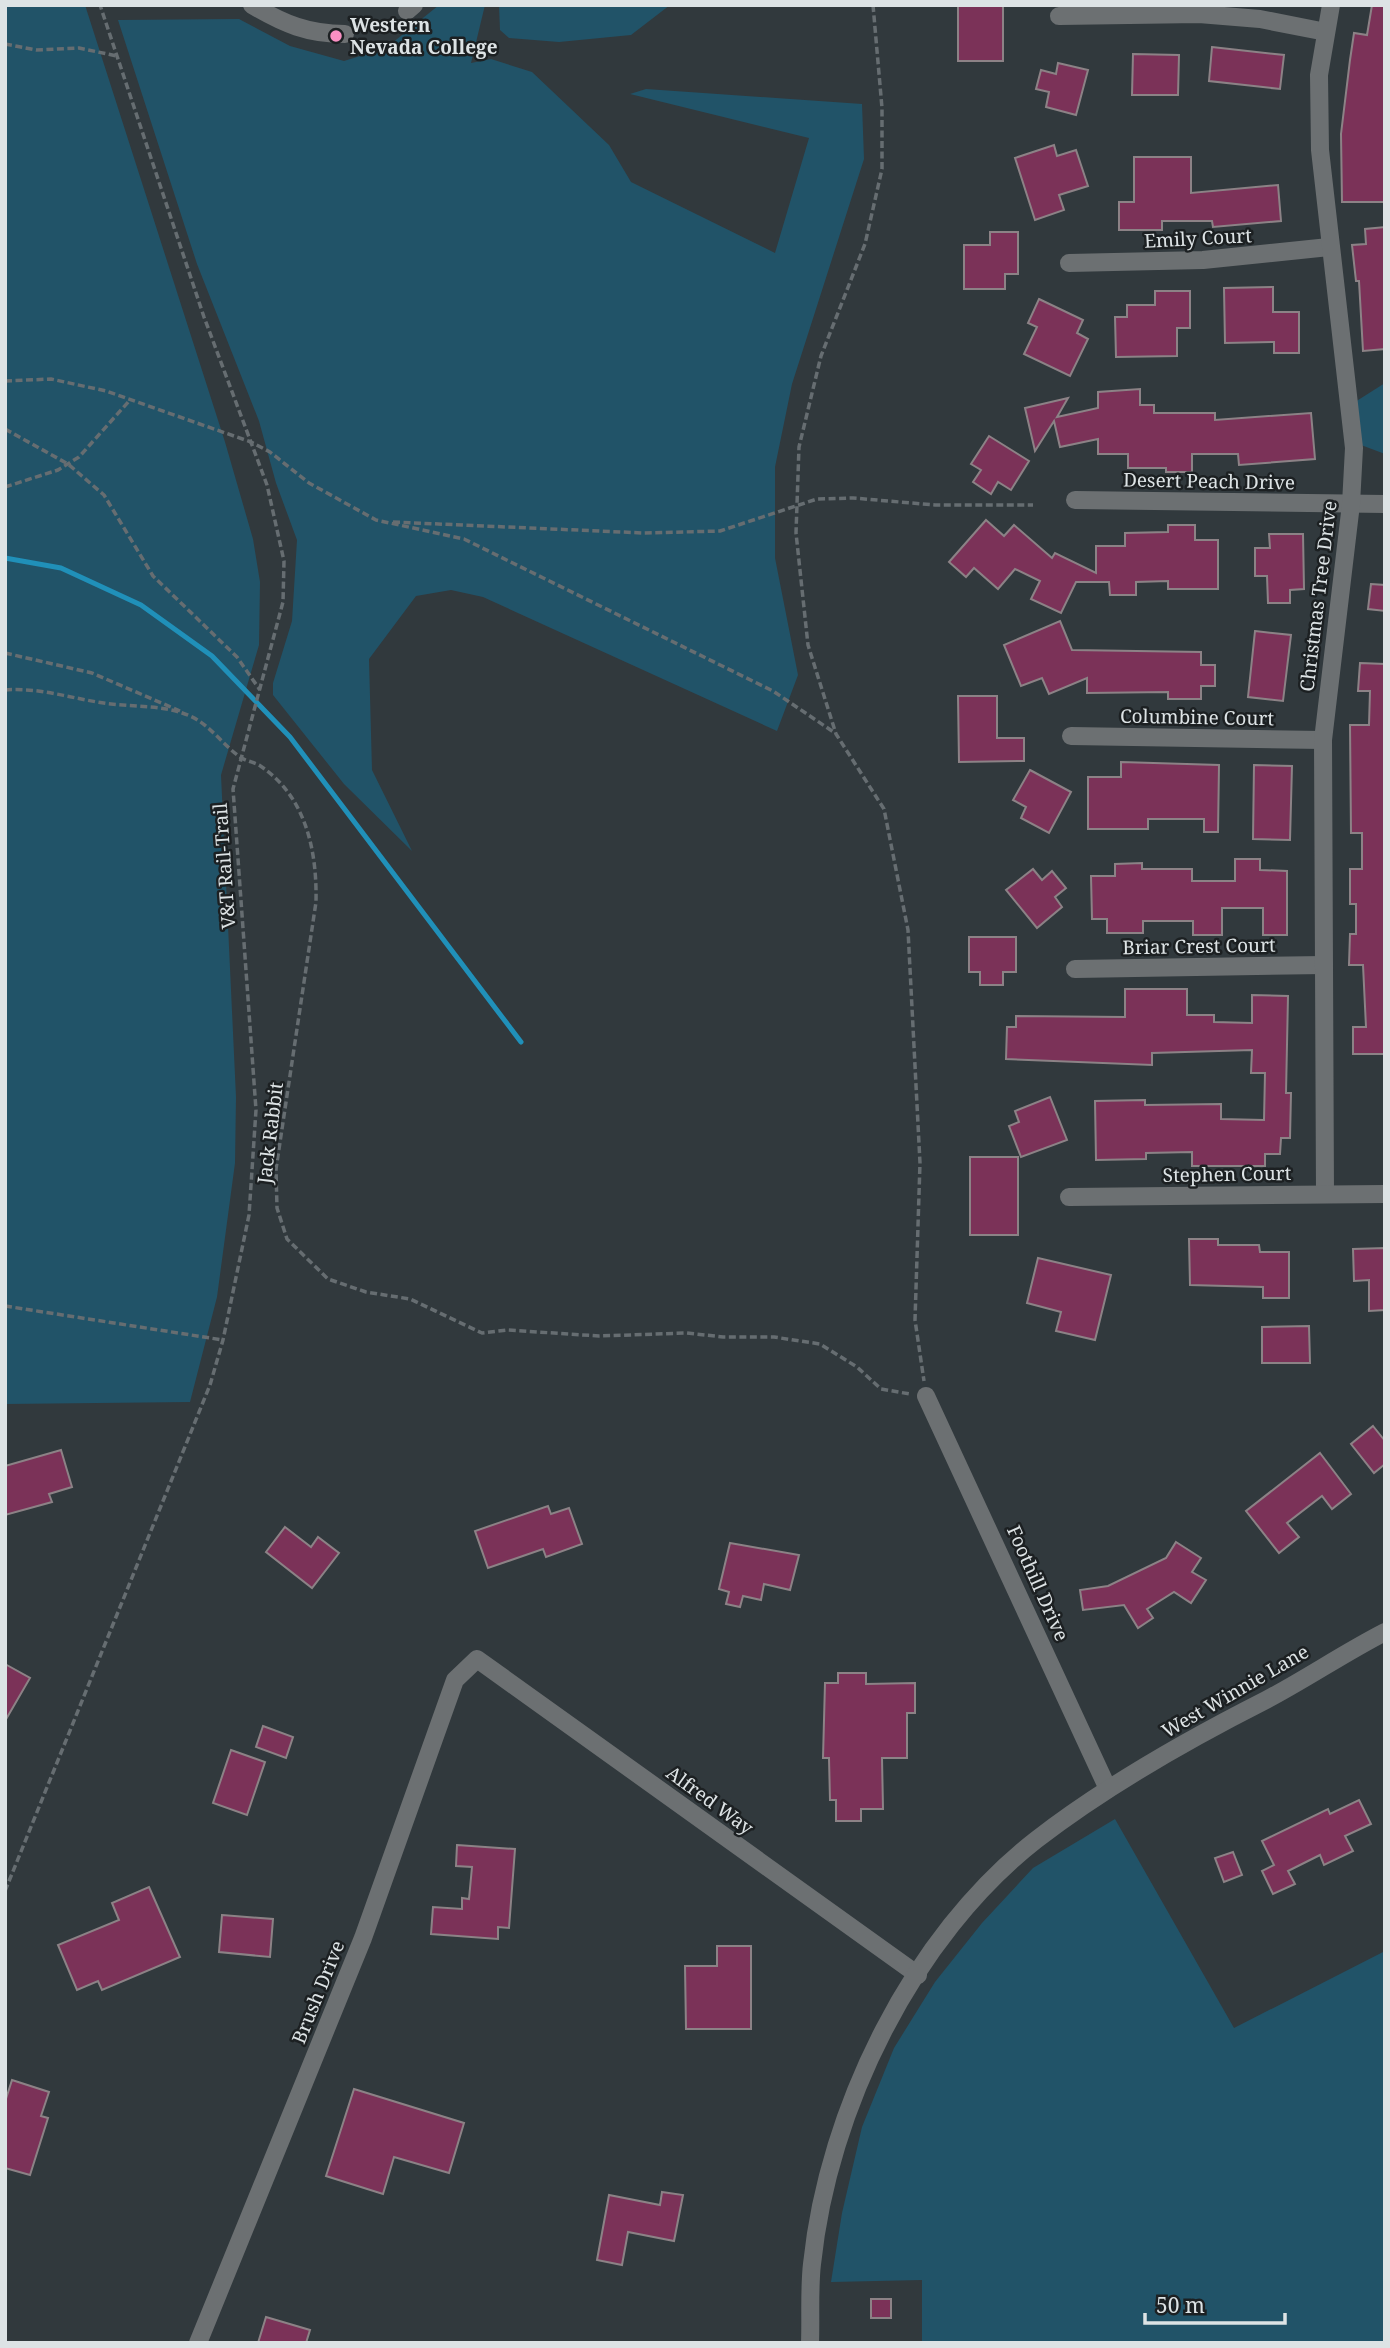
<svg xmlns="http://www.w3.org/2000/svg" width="1390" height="2348" font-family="'Noto Serif',serif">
<rect width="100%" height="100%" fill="#31393d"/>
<g fill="#215368">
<polygon points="5,5 85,5 225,442 253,539 260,582 259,645 221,775 236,1097 235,1163 217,1297 190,1402 5,1404"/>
<polygon points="439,5 485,5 471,63 491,59 532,72 609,145 631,182 775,253 809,138 630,94 646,89 862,104 864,159 792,384 775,467 775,558 798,675 777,731 483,597 451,590 416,596 369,659 372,770 412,851 344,784 273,695 273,683 292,621 297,540 276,483 259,421 197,264 118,20 239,19 290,46 344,61 386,48"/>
<polygon points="499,5 670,5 631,35 559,42 509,38 500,30"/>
<polygon points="1385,383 1385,454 1361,445 1355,402"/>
<polygon points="1115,1819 1234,2028 1385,1951 1385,2343 922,2343 922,2280 831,2282 842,2213 862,2127 894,2048 935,1982 982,1923 1033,1868"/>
</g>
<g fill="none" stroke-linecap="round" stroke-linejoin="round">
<polyline stroke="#2090b9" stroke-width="5" points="5,558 61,568 141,605 212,656 290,737 521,1042"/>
</g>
<g fill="#7b3258" stroke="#8c8286" stroke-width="2">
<rect x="958" y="5" width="45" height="56"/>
<polygon points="1372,5 1385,5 1385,202 1342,202 1341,134 1350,60 1354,33 1367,35"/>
<polygon points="1212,47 1284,55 1280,89 1209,81"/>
<polygon points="1133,54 1179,55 1178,95 1132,95"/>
<polygon points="1058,63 1088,70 1076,115 1046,107 1049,92 1036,89 1041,70 1056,74"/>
<polygon points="1054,145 1057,156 1076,150 1088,186 1059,195 1064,210 1035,220 1015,158"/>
<polygon points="1134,157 1191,157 1191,193 1278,185 1281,221 1213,227 1212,221 1162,221 1162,230 1119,230 1119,202 1134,202"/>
<polygon points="1385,227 1385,349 1363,351 1359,281 1356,281 1352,245 1366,244 1365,229"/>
<polygon points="990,232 1018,232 1018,274 1005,274 1005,289 964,289 964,245 990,245"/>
<polygon points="1273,287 1273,312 1299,312 1299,353 1274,353 1274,342 1225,343 1224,288"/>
<polygon points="1155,291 1190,291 1190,328 1177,328 1177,356 1116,357 1115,317 1127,317 1127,305 1155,305"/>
<polygon points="1039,299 1083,320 1077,333 1088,339 1070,376 1024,354 1037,327 1028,323"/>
<polygon points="1140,389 1140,405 1154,405 1154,413 1215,413 1215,420 1311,413 1315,459 1239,465 1238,454 1192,454 1192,472 1166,472 1166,468 1128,468 1128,454 1098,454 1098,439 1060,447 1054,421 1035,451 1025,408 1068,398 1057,417 1098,408 1098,392"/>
<polygon points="989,436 1029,461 1011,490 998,482 991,494 973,482 981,470 971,464"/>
<polygon points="986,520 1004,536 1014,525 1052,558 1055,553 1096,573 1096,546 1125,546 1125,533 1168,532 1168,525 1195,525 1195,540 1218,540 1218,589 1168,589 1168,581 1136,582 1136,595 1110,595 1109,582 1076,582 1061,613 1031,599 1040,581 1015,569 998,589 974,568 966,577 949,562"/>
<polygon points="1269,534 1303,534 1304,589 1290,590 1290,603 1268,603 1267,576 1255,576 1255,548 1270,548"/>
<polygon points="1371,584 1385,585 1385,611 1368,609"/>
<polygon points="1060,621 1072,650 1201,652 1201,665 1215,665 1215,686 1201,686 1201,699 1168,699 1168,692 1087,693 1087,678 1049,694 1042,678 1021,686 1004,645"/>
<polygon points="1255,631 1291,635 1283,701 1248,697"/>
<polygon points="1360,663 1385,664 1385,1054 1353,1054 1353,1027 1366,1027 1363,965 1349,965 1350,934 1356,934 1356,904 1350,904 1350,869 1362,869 1362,833 1351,833 1350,725 1369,725 1370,691 1358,691"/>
<polygon points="958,696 997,696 997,738 1024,738 1024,761 959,762"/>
<polygon points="1121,762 1219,765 1218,832 1204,832 1204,819 1148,819 1148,829 1088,829 1088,777 1121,777"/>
<polygon points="1254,765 1292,766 1290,840 1253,839"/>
<polygon points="1030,770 1071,792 1049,833 1021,818 1026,807 1013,800"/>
<polygon points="1235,859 1260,859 1260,870 1287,871 1287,935 1263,935 1263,908 1222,908 1222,935 1193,935 1193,921 1143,921 1143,933 1107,933 1107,919 1092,919 1091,876 1115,876 1115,864 1142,863 1142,869 1192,869 1192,881 1235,881"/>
<polygon points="1033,869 1042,880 1052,871 1066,888 1055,897 1062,907 1037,928 1006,890"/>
<polygon points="969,937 1016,937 1016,972 1003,972 1003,985 980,985 980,972 969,972"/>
<polygon points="1125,989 1187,989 1187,1015 1214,1015 1214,1022 1252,1023 1252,995 1288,996 1286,1093 1291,1093 1290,1138 1281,1138 1280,1154 1265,1154 1265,1166 1192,1166 1192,1152 1146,1153 1146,1159 1096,1160 1095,1101 1145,1100 1145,1105 1221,1104 1221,1119 1264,1120 1265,1073 1251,1073 1252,1050 1152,1053 1152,1065 1006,1059 1007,1027 1016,1027 1016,1016 1125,1017"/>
<polygon points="1050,1097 1067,1140 1021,1157 1009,1126 1019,1122 1015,1111"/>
<rect x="970" y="1157" width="48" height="78"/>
<polygon points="1189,1239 1218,1239 1218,1245 1259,1245 1260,1252 1289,1252 1289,1298 1263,1298 1263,1287 1190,1285"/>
<polygon points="1385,1248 1385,1310 1369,1311 1369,1280 1354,1281 1353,1249"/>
<polygon points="1038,1258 1111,1275 1095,1340 1056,1331 1061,1312 1027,1303"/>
<polygon points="1309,1326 1310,1363 1262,1363 1262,1327"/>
<polygon points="1373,1426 1385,1441 1385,1464 1374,1473 1351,1444"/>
<polygon points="61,1450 72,1487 49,1494 52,1502 5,1515 5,1466"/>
<polygon points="1320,1453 1351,1494 1332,1509 1322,1496 1287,1523 1299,1537 1279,1553 1246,1511"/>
<polygon points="548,1506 551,1514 569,1508 582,1544 546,1557 543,1549 488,1568 475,1531"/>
<polygon points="285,1527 311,1547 318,1537 339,1553 312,1588 266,1552"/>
<polygon points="1176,1542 1201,1558 1192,1572 1206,1580 1191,1603 1174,1592 1147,1609 1153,1618 1138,1628 1124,1605 1083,1610 1080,1590 1108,1586 1166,1558"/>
<polygon points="730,1543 799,1555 790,1590 764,1584 761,1600 743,1596 740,1607 726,1604 729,1592 719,1589"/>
<polygon points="5,1664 30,1678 5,1721"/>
<polygon points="838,1673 866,1673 866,1684 915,1683 915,1713 907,1713 907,1758 882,1758 883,1809 861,1809 861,1821 836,1821 836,1800 830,1800 829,1758 823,1758 825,1683 838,1683"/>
<polygon points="263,1726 293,1737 286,1758 256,1747"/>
<polygon points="231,1750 265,1762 247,1815 213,1803"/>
<polygon points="1359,1800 1371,1824 1345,1836 1353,1851 1324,1865 1320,1855 1288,1871 1295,1884 1273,1894 1262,1871 1274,1865 1262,1841 1328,1809 1330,1814"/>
<polygon points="457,1845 515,1849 509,1928 498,1927 498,1939 431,1934 433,1907 462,1909 462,1898 469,1899 472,1867 456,1866"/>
<polygon points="1233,1852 1242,1875 1224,1882 1215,1858"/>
<polygon points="149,1887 180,1957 102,1990 98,1981 77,1990 58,1945 119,1920 112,1903"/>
<polygon points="222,1915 273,1919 270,1957 219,1952"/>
<polygon points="717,1946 751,1946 751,2029 686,2029 685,1966 717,1966"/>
<polygon points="12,2080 49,2092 41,2116 48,2118 30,2175 5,2168 5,2102"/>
<polygon points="354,2089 464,2123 449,2173 394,2157 383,2194 326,2176"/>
<polygon points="662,2192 683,2195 674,2241 628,2232 622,2265 597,2260 609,2195 660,2205"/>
<rect x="871" y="2299" width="20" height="19"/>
<polygon points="266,2317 310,2330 306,2343 258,2343"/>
</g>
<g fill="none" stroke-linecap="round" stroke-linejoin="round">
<g stroke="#666d71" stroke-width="3.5" stroke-dasharray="7 3.5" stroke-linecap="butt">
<polyline points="873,5 882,108 882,169 865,244 821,356 799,447 796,533 808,645 836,734 884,809 908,930 920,1163 915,1320 924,1381"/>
<polyline points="5,44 36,50 79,48 117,56"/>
<polyline points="5,381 51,379 106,391 251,442 270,452 309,483 376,520 464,539 773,691 835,733"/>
<polyline points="5,429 68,464 104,495 153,576 237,657 260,690"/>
<polyline points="5,487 58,470 79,457 130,400"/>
<polyline points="393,522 644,533 720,531 817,499 853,498 935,505 1033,505"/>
<polyline points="5,653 92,673 180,711"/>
<path d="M5 690C41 687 76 700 111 704 138 707 165 705 190 716 209 724 223 745 240 757 246 761 253 762 259 765 306 796 317 850 316 902L276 1169 277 1208 287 1239 328 1279 366 1292 410 1299 482 1333 507 1330 599 1336 687 1333 723 1337H774L820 1344 857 1367 881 1389 910 1394"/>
<polyline points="5,1306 223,1340"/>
<polyline points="5,1891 210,1385 223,1340 249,1215 256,1110 233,789 283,602 284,561 267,485 204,317 100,5"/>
</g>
<g stroke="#6c7072" stroke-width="18">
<path d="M252 5C284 24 308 34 345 34"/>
<polyline points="407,11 414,5"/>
<polyline points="1059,16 1199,14 1260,19 1326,32"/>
<polyline points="1069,263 1203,260 1329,247"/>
<polyline points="1075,500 1385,504"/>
<polyline points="1071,736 1323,740"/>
<polyline points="1075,969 1324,965"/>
<polyline points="1325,1194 1323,740 1351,504 1354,448 1320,150 1319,75 1331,5"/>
<polyline points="1069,1197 1385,1194"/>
<polyline points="926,1396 1108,1789"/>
<polyline points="198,2343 363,1938 455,1680 477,1659 918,1975"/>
<path d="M810 2343C811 2317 809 2290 812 2264 828 2109 913 1936 1036 1840 1107 1785 1187 1740 1266 1700 1306 1679 1344 1653 1385 1632"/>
</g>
</g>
<circle fill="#fb8fc3" stroke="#1c2022" stroke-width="2.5" cx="336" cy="36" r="7"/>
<g text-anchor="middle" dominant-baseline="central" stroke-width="5" stroke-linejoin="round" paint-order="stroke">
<g font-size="19" font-weight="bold" fill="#dde3e5" stroke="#1c2022" text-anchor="start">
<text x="350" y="25">Western<tspan x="350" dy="22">Nevada College</tspan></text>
</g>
<g font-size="19" fill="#dde3e5" stroke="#1c2022">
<text transform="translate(1198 238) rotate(-3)">Emily Court</text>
<text transform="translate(1209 481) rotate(1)">Desert Peach Drive</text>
<text transform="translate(1318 596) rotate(-83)">Christmas Tree Drive</text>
<text transform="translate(1197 717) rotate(1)">Columbine Court</text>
<text transform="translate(224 866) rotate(-94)">V&amp;T Rail-Trail</text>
<text transform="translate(1199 946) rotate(-1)">Briar Crest Court</text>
<text transform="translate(270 1133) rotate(-83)">Jack Rabbit</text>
<text transform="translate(1227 1174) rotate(-1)">Stephen Court</text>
<text transform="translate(1038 1583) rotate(66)">Foothill Drive</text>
<text transform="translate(1235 1691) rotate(-30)">West Winnie Lane</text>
<text transform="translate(710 1800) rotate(36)">Alfred Way</text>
<text transform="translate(318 1992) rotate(-68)">Brush Drive</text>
</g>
</g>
<rect width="1390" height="2348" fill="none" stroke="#dde3e5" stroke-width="14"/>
<path d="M1145 2313v10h140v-10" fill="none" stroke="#dde3e5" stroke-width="3.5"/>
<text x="1156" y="2313" font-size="21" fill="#dde3e5" stroke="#1c2022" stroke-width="5" paint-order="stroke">50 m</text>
</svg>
